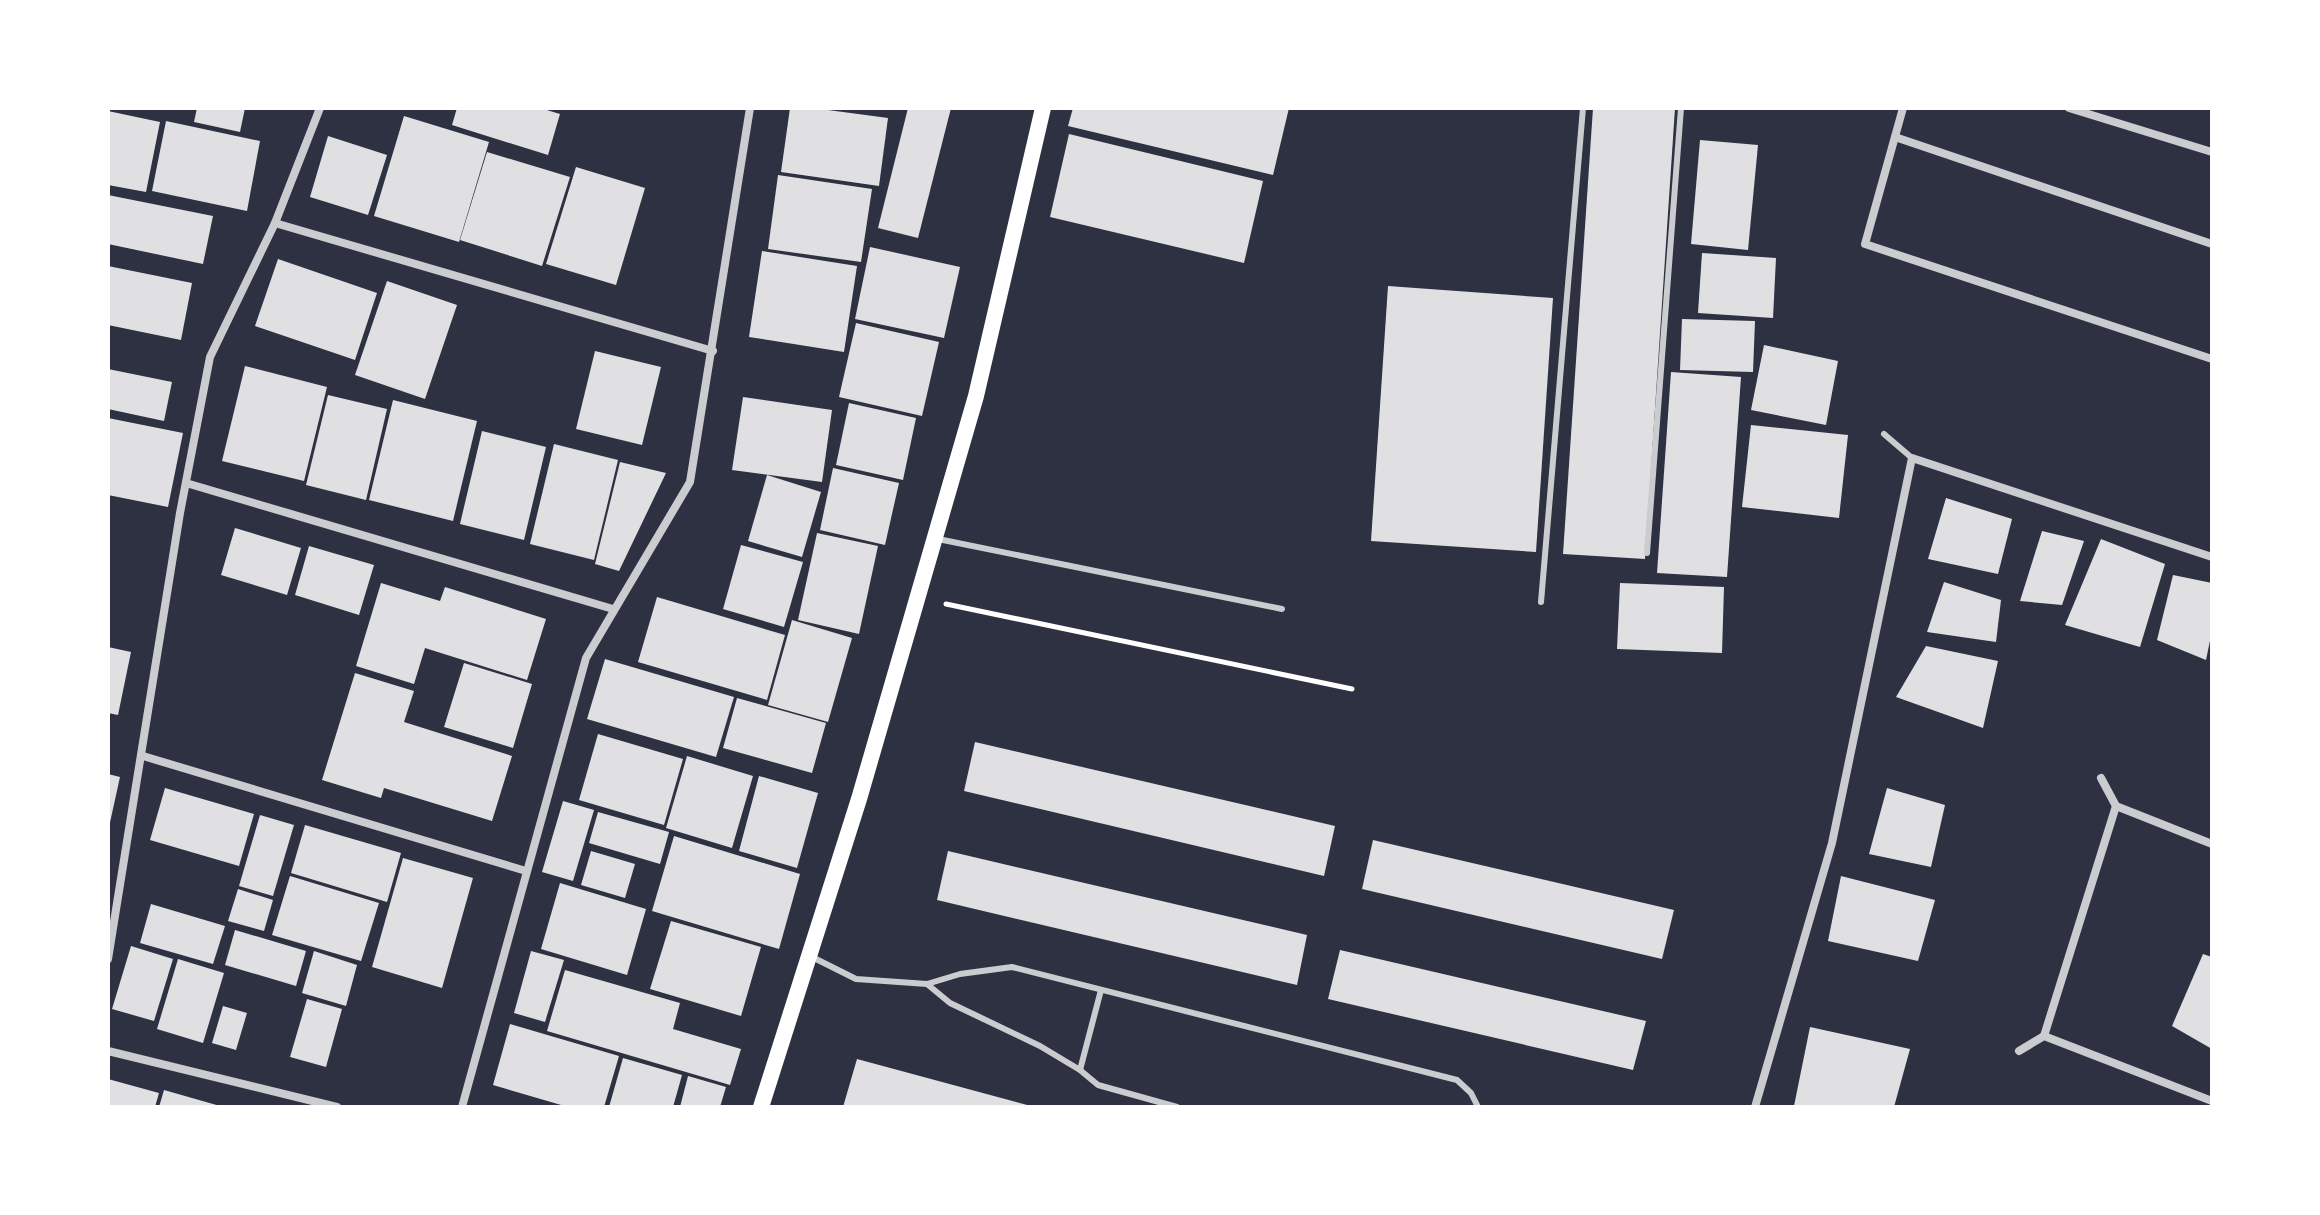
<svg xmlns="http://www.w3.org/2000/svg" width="2320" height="1215" font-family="Raleway,sans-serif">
<rect width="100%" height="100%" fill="#2d3142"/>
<g fill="#e0e0e3">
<polygon points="197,108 245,108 240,132 194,122"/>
<polygon points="457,108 540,108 560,114 548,155 452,125"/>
<polygon points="790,108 813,108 888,118 879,186 781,172"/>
<polygon points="908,108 951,108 918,238 878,228"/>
<polygon points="1073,108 1289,108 1273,175 1068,126"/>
<polygon points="1593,108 1675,108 1645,559 1563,554"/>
<polygon points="108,111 160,122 146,192 108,185"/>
<polygon points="404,116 489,142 459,242 374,216"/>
<polygon points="166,121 260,141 247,211 152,191"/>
<polygon points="1069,134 1263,181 1244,263 1050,217"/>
<polygon points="328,136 387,155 368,215 310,197"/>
<polygon points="1700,140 1758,145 1748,250 1691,244"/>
<polygon points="487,152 570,177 542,266 460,240"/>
<polygon points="576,167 645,188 616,285 546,264"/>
<polygon points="778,175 872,189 861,262 768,249"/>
<polygon points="108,195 213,216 203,264 108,244"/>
<polygon points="870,247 960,267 944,338 855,319"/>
<polygon points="762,251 857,266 844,352 749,337"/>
<polygon points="1702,253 1776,258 1773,318 1698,313"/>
<polygon points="278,259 377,293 355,360 255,326"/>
<polygon points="108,266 192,283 181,340 108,325"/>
<polygon points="387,281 457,305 425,399 355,375"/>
<polygon points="1388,286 1553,298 1536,552 1371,541"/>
<polygon points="1682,319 1755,321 1753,372 1680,370"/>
<polygon points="856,323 939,342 922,416 839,397"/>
<polygon points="1764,345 1838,361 1826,425 1751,410"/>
<polygon points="595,351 661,367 642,445 576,429"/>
<polygon points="245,366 327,387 304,481 222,461"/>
<polygon points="108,369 172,382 164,421 108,409"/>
<polygon points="1671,372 1741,377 1727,577 1657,573"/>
<polygon points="328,395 387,409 366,500 306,485"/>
<polygon points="743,397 832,410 822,482 732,470"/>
<polygon points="393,400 477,421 453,521 369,500"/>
<polygon points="849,403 916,418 903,480 836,465"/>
<polygon points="108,418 183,433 168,507 108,495"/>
<polygon points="1751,425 1848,435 1839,518 1742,507"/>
<polygon points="482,431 546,447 524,540 460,524"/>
<polygon points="554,444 618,460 594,560 530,544"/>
<polygon points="620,462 666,473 619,571 595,564"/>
<polygon points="833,468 899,483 885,545 820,530"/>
<polygon points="767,475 821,492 802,557 748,541"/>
<polygon points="1946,498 2012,519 1998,574 1928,559"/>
<polygon points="235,528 301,548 287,595 221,575"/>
<polygon points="2042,531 2084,541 2062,605 2020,601"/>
<polygon points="817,533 878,546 859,634 798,620"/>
<polygon points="2101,539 2165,564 2140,647 2065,625"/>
<polygon points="741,545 803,562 784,627 723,609"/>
<polygon points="309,546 374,565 359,615 295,595"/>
<polygon points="2173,575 2212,583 2212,631 2206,660 2157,640"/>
<polygon points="1944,582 2001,600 1996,642 1927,632"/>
<polygon points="381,583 440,601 445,587 546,619 527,680 425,648 414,684 356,666"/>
<polygon points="1620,583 1724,587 1722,653 1617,649"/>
<polygon points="657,597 785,635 767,700 638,662"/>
<polygon points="792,620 852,638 828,722 768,705"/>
<polygon points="1926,646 1998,661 1983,728 1896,697"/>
<polygon points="108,647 131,652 118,715 108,713"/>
<polygon points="605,659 734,697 716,757 587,719"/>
<polygon points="464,663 532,684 513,748 444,727"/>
<polygon points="355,673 414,691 404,722 512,756 492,821 384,788 381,798 322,780"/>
<polygon points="737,698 826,723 812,773 723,748"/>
<polygon points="598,734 683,759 664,825 579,800"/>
<polygon points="975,742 1335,826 1324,876 964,791"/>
<polygon points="687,756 753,776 732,848 666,828"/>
<polygon points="108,774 120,777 109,827 108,827"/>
<polygon points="759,776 818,793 797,868 739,851"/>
<polygon points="165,788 254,814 239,866 150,840"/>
<polygon points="1887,788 1945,805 1931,867 1869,854"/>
<polygon points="563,801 594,810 573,881 542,872"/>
<polygon points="598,812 669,832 660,864 589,843"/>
<polygon points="260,815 294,825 273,896 239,886"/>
<polygon points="305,825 401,853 387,902 291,873"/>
<polygon points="674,836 800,874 779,949 652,911"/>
<polygon points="1373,840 1674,910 1662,959 1362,889"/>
<polygon points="591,851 635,864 625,898 581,885"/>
<polygon points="948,851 1307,935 1297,985 937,900"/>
<polygon points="403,858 473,878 442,988 372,967"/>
<polygon points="290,876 379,903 361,961 272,935"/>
<polygon points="1841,876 1935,900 1918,961 1828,941"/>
<polygon points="560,883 646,909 627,975 541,949"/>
<polygon points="238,889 273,900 264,931 228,921"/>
<polygon points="151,904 225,926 213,964 140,943"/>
<polygon points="671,921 761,947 741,1016 650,989"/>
<polygon points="235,930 306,951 296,986 225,965"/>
<polygon points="131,946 173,959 154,1021 112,1009"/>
<polygon points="1340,950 1646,1021 1633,1070 1328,999"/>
<polygon points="314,951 357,965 346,1006 302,993"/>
<polygon points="531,951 564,960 545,1022 514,1013"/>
<polygon points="2203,954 2212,957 2212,1049 2172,1026"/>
<polygon points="178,959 224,973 203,1043 157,1029"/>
<polygon points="565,970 680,1003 673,1029 741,1049 730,1085 547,1031"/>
<polygon points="307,999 342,1009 326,1067 290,1057"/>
<polygon points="223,1006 247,1013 236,1050 212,1043"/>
<polygon points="510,1024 619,1056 604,1107 568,1107 493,1085"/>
<polygon points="1810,1027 1910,1049 1894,1107 1794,1106"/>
<polygon points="623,1058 682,1075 673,1107 609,1107"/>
<polygon points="857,1059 1031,1106 1031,1107 843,1107"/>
<polygon points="688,1076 726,1087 720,1107 680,1107"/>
<polygon points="108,1079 159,1093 155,1107 108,1107"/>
<polygon points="164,1090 220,1106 220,1107 159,1107"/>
</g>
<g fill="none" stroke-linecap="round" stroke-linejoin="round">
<polyline stroke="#fff" stroke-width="5" points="946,604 1352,689"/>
<g stroke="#caccd0" stroke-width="6">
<polyline points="1884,434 1912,458"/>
<polyline points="938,539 1282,609"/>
<polyline points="1647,553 1681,108"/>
<polyline points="1541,602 1583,108"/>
<polyline points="810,956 856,979 927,984 960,974 1012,967 1457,1080 1471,1093 1478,1107"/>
<polyline points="927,984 950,1003 1040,1046 1080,1070 1098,1085 1177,1107"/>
<polyline points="1080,1070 1101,990"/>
</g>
<g stroke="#caccd0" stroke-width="8">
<polyline points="1903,108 1865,244 2212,359"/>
<polyline points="2069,108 2212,152"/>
<polyline points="1895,137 2212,244"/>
<polyline points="275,223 713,351"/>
<polyline points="186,483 613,609"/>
<polyline points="143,756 526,871"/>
<polyline points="2101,778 2116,806 2212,844"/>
<polyline points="108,959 180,513 210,357 275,223 320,108"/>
<polyline points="2044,1036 2116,806"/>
<polyline points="108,1051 337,1107"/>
<polyline points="2019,1051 2044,1036 2212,1101"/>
<polyline points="462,1107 586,658 690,482 750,108"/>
<polyline points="1755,1107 1832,843 1912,458 2212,557"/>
</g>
<polyline stroke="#fff" stroke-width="16" points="761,1107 859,799 976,396 1043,108"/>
</g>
<rect width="2320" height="1215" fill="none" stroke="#ffffff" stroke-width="220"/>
</svg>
